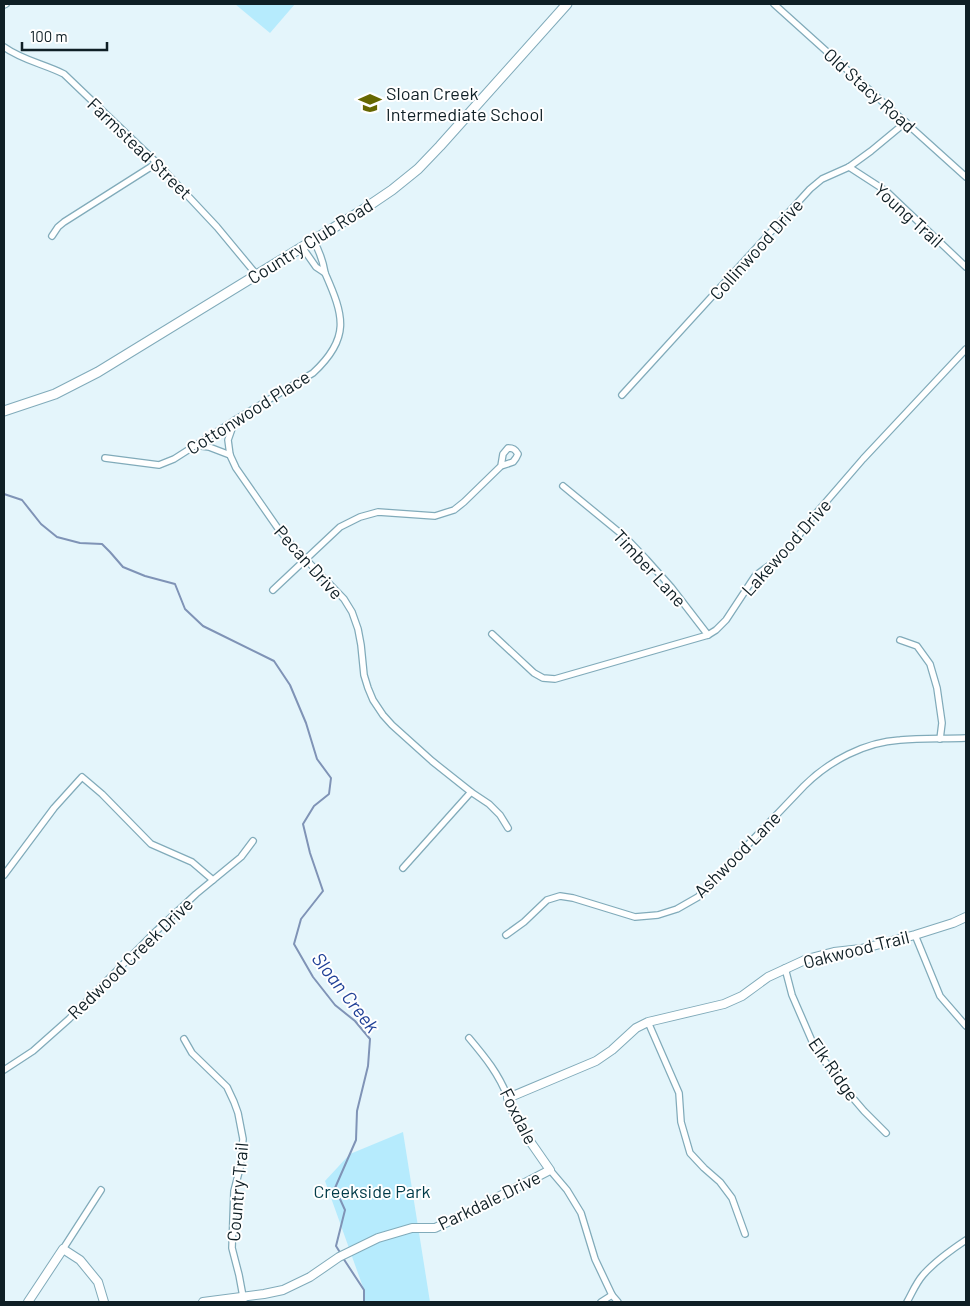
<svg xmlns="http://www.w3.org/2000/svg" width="970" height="1306" font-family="Barlow,sans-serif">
<rect width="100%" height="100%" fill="#e4f5fb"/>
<g fill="#b6ebfd">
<polygon points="235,4 295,4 270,33"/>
<polygon points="403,1132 430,1302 364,1302 364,1290 325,1181 350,1154"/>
</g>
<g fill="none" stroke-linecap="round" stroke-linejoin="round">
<g stroke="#7f93b6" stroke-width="2">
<polyline points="4,494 22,500 41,524 57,537 80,543 102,544 110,552 123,567 145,576 175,584 185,609 203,626 274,661 290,685 306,723 317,759 331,778 329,794 314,806 303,824 310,853 323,891 301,919 294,944 313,977 335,1005 355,1021 370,1039 368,1066 357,1111 356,1140 335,1188 345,1210 336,1246 341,1254"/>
<polyline points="343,1258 364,1290 364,1302"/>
</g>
<defs>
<g id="minor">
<polyline points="774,4 966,177"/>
<polyline points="4,5 6,4"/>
<path d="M4 47C22 60 44 64 64 74L157 163 217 227 256 274"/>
<polyline points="849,167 886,191 966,267"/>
<polyline points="52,236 58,227 64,222 157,163"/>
<path d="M302 247 316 267 325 273C323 261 319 250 313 240"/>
<polyline points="622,395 810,189 822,179 849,167 871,151 906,122"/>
<polyline points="235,420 228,440 230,455 236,468 277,527 290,543 344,599 352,612 358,629 361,645 364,675 368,688 373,700 383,715 392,725 432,761 471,792 489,804 500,815 508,828"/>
<polyline points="194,445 209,447 230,455"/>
<path d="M105 458 159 465 174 459 235 420 313 373C351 338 344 316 325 273"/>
<polyline points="563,486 625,537 646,559 671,587 708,635"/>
<path d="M273 590 340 527 360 517 378 512 435 516 454 510 464 502 501 466 513 462 516 458 518 454C515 449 513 448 508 448L503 454 501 466"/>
<polyline points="492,634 534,673 543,678 555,679 708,635 716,630 726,620 755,576 778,559 791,547 806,525 863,459 966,349"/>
<polyline points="900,640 917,646 930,664 937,688 942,723 940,739"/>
<polyline points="403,868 471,792"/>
<polyline points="4,875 54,808 82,777 102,794 151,844 192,862 213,880"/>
<path d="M506 935 524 922 547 900 560 896 573 898 635 917 658 915 677 909 698 897 804 786C829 761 865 742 900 740 922 738 944 739 966 738"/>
<polyline points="915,935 940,996 966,1026"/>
<polyline points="785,968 792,995 815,1048 846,1090 864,1111 886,1133"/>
<polyline points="648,1022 679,1093 681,1122 690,1153 704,1168 720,1182 732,1198 745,1234"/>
<path d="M469 1038C485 1057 499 1074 508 1098"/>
<polyline points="184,1039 192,1053 227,1087 234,1102 238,1113 243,1139 240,1168 234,1191 232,1248 239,1275 244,1302"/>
<polyline points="4,1070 33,1051 69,1019 152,935 196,894 241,857 253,841"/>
<polyline points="550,1170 567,1190 581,1213 595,1259 612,1295 618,1302"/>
<polyline points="63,1249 101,1190"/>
<polyline points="601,1302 612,1295"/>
<path d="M907 1302C912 1293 916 1283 923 1275 935 1261 951 1250 966 1240"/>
</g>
<g id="tertiary">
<polyline points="28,1302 63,1249 80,1260 98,1282 104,1302"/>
<polyline points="203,1302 264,1294 283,1290 310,1277 339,1257 378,1238 412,1228 435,1228 471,1211 550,1170 525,1134 515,1116 508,1098 596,1061 612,1050 636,1028 648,1022 724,1004 742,996 768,977 807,959 834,952 861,949 915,935 953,923 966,917"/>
</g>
<polyline id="secondary" points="4,411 55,394 98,372 361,211 392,190 418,169 440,146 567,4"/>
</defs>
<use href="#minor" stroke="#81abba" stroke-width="8"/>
<use href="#tertiary" stroke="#81abba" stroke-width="10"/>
<use href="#secondary" stroke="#81abba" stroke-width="11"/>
<use href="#minor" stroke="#fff" stroke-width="5.5"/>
<use href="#tertiary" stroke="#fff" stroke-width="8"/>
<use href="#secondary" stroke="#fff" stroke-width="9"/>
</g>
<defs>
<symbol id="school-bare" viewBox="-9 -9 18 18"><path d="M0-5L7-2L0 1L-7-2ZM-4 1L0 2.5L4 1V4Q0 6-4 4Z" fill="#666701" stroke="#fff" stroke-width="2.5" paint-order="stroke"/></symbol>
</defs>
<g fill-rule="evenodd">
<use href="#school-bare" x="354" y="87" width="32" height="32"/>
</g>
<g text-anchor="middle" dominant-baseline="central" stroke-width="4" stroke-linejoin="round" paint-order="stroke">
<g font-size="18" fill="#0f1f25" stroke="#fff">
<text transform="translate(870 90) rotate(42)">Old Stacy Road</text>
<text transform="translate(140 148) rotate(44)">Farmstead Street</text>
<text transform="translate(909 215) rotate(42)">Young Trail</text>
<text transform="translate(310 241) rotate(-32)">Country Club Road</text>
<text transform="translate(756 249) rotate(-48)">Collinwood Drive</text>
<text transform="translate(248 412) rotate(-32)">Cottonwood Place</text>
<text transform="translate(786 547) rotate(-48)">Lakewood Drive</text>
<text transform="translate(309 562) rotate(48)">Pecan Drive</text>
<text transform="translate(650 568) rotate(47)">Timber Lane</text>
<text transform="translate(737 854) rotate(-45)">Ashwood Lane</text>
<text transform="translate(856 949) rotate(-14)">Oakwood Trail</text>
<text transform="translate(130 958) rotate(-44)">Redwood Creek Drive</text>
<text transform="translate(834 1069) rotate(55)">Elk Ridge</text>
<text transform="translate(519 1116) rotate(63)">Foxdale</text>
<text transform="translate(237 1192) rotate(-85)">Country Trail</text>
<text transform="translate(489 1200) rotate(-26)">Parkdale Drive</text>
</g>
<g font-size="18" fill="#0f1f25" stroke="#fff" text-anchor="start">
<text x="386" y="93">Sloan Creek<tspan x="386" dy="21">Intermediate School</tspan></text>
</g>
<g font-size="18" fill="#013b49" stroke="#fff">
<text x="372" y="1191">Creekside Park</text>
</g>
<g font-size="19" font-style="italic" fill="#204197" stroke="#fff">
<text transform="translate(346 992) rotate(52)">Sloan Creek</text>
</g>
</g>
<rect width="970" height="1306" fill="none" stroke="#0f1f25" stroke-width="10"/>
<path d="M22 42v8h85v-8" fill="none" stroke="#0f1f25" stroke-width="2.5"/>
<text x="30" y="42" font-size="15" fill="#0f1f25" stroke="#ffffff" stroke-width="4" paint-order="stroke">100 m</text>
</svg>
